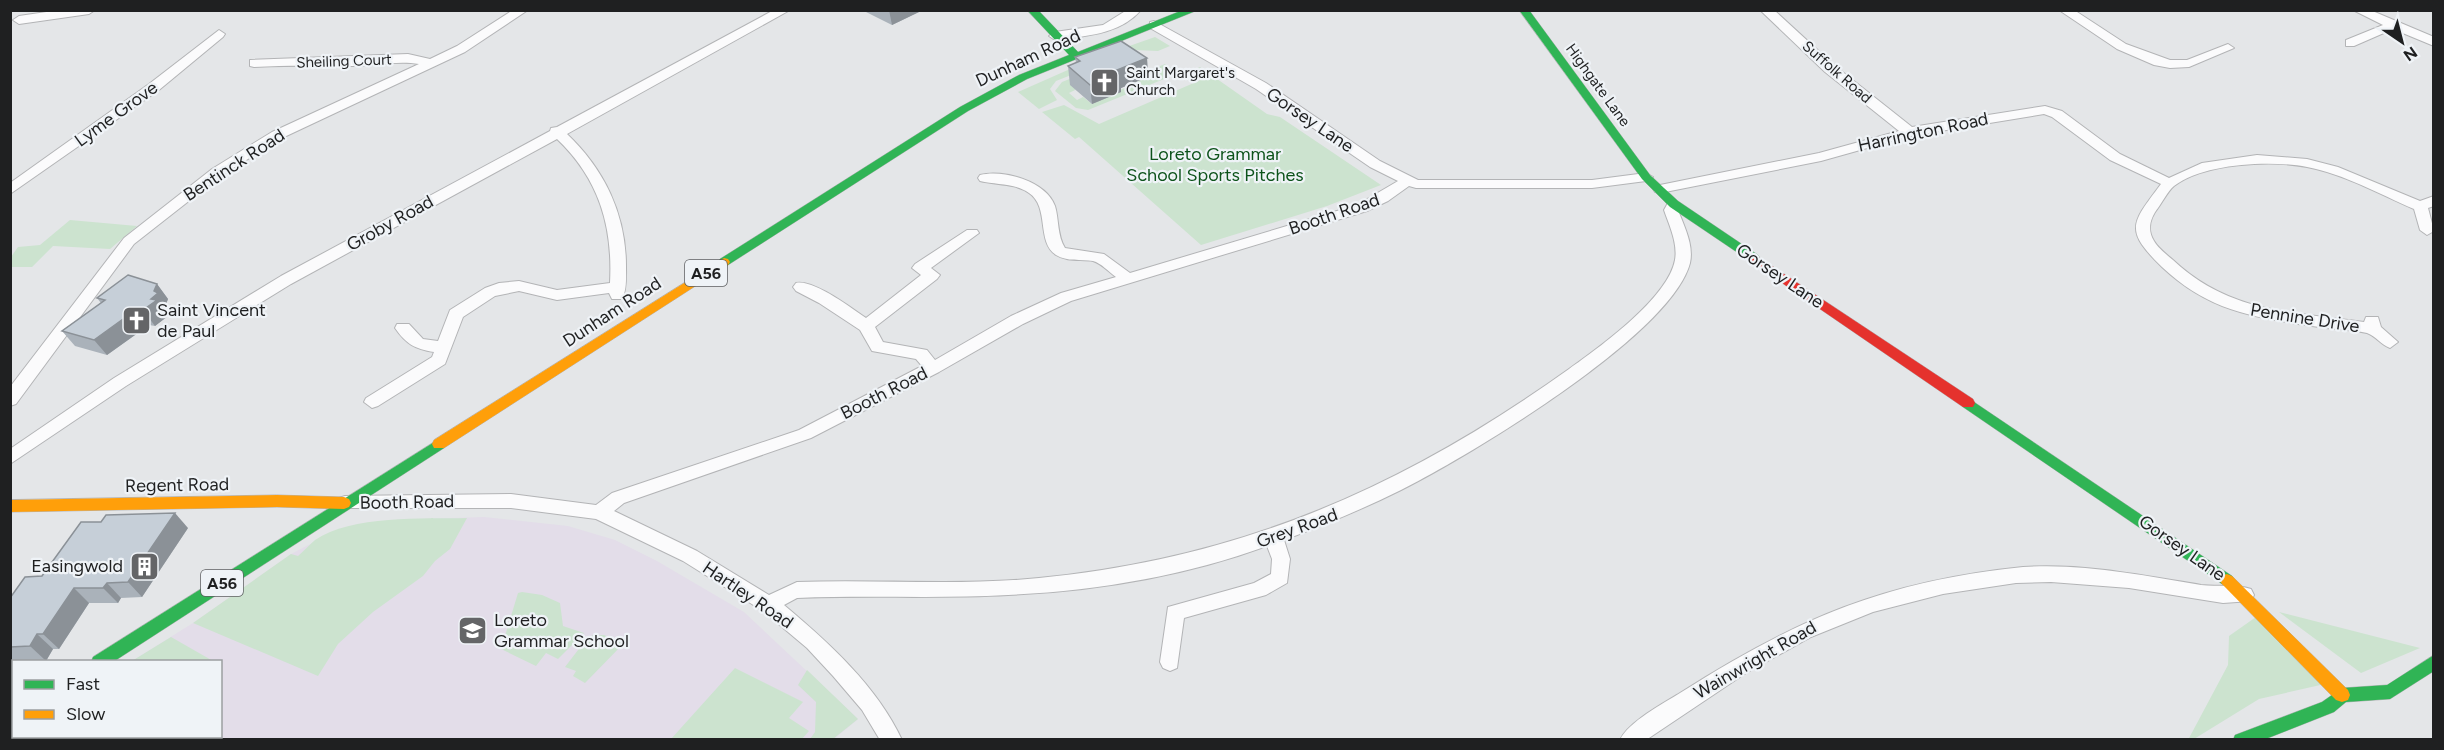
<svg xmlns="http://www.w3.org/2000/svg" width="2444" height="750" font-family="Figtree,sans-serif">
<rect width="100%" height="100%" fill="#e4e6e8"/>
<polygon fill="#e3dde9" points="484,517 568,526 615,540 657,561 744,612 858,719 833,740 11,740 14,736 220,736 220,662 132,661 193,623 291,554 337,530 356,525 419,519"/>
<g fill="#cce3cf">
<polygon points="1155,37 1170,46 1158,51 1134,50 1056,81 1050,89 1057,100 1039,109 1018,92 1095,58"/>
<polygon points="1165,64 1174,70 1169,77 1088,110 1076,108 1055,91 1062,82 1077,76 1075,90 1069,93 1077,100 1083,97 1092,104 1147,77 1143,73"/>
<polygon points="1200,67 1267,114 1280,117 1381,185 1327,206 1201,245 1079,137 1075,139 1042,112 1064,105 1099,124 1203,79 1198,68"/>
<polygon points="70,220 137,226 110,249 53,246 32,267 11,267 11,257 18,247 40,245"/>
<path d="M467 518 450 549 435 561 423 576 373 612 338 644 318 676 193 623 291 554 298 556C304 551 309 545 315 540 351 515 424 519 467 518Z"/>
<polygon points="522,592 542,595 560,603 563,626 584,633 558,659 546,653 536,666 501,649 518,593"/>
<polygon points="2279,612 2420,648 2361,673"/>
<polygon points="2256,617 2338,681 2259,699 2194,739 2188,740 2228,665 2229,636"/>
<polygon points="593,635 604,635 624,643 585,683 573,676 576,671 565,667 585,641"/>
<polygon points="171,637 213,661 132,661"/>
<polygon points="735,668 803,702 789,718 809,731 802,739 671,739"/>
<polygon points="807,670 858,719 833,739 810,739 815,732 816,702 798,685"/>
</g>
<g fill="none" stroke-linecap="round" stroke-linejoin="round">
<defs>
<g id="street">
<polygon points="60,10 95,10 89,14 19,24 13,20 19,16"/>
<path d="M513 10H528L465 52 282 138 222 175 134 244 16 404 10 406V387L124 238 212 169 272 132 419 64C397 60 375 66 353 66 320 66 287 65 254 67L250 66V60L408 54 430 59 457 46Z"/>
<path d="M774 10H790L567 134C604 169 626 214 626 266 626 276 627 290 622 299H612L609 293 557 300 519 291 495 296 463 317 445 364 378 406 372 408 364 402 366 398 432 357 434 352C415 349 406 344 395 328L397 324H409L423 339 438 341 450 310 485 288 499 283 519 281 557 290 610 283C613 226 599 179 557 139L291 284 126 386 10 464V449L114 378 281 276 550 131 551 128 557 127Z"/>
<path d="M1127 10H1141C1119 35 1085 36 1055 40L1049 36 1055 32 1103 25Z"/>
<path d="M1760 10H1774L1835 66 1912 127 2045 106 2062 111 2120 154 2169 178 2202 163 2257 155 2307 159 2338 167 2420 201 2434 196V206L2428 208 2434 231 2427 235 2420 230 2414 209C2379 194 2344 174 2307 167 2271 160 2204 163 2174 186 2168 191 2163 201 2158 208 2150 218 2147 230 2154 241 2158 248 2167 255 2173 260 2229 313 2293 312 2364 322L2366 317H2378L2381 327 2398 342 2390 348C2381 345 2376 336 2367 333 2354 330 2339 329 2326 328 2261 318 2213 315 2162 267 2124 230 2131 224 2161 184L2110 160 2052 117 2044 114 1910 136 1821 161 1660 193 1655 192 1653 189 1660 185 1819 153 1899 131 1825 72Z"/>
<polygon points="2059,10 2074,10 2126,44 2170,60 2187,60 2228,44 2234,48 2189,67 2170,68 2154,65 2117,49"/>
<polygon points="2353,10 2370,10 2434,37 2434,46 2393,29 2354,46 2346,46 2346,40 2383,25"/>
<path d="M1154 21 1266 83 1380 161 1418 180H1592L1646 173 1653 177 1646 181 1592 188H1416L1409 186 1388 201 1367 211 1071 301 1023 324 939 372 811 438 624 503 614 511 697 551 769 595 797 582C877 579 959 586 1039 578 1243 558 1404 487 1569 369 1600 347 1668 298 1675 260 1678 243 1669 225 1664 210L1669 201 1674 200 1681 204 1678 210C1684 226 1694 245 1690 263 1671 335 1469 456 1401 490 1363 509 1324 525 1284 540L1290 559 1287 583 1266 595 1184 618 1177 668 1170 671 1163 668 1160 662 1168 607 1254 583 1271 574 1272 559 1267 546C1185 576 1095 591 1008 595 938 599 868 595 797 598L784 605C828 642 877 686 902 740H880L862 710 833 676 807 648 763 611 683 561 596 519 511 508H339L336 503 339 498 345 496 511 494 596 505 612 493 799 430 922 366 916 359 872 351 860 330 819 303 796 291 793 287 796 283C813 279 851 308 866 318L921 275 912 268 915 264 967 230H977L979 233 931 268 940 275 937 279 875 327 883 342 927 350 935 360 1011 316 1061 293 1116 277C1109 272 1101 263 1093 261 1081 259 1067 262 1056 255 1036 242 1050 207 1029 193 1015 183 996 185 980 181L978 178 980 175C1003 169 1046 181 1055 206 1059 219 1057 236 1065 248L1104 254 1130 273 1357 205 1398 181 1370 167 1256 89 1150 28V22Z"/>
<polygon points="219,30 225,34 223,37 159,90 10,194 10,183 149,84"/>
<path d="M2023 567C2082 563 2142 575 2201 585 2217 587 2236 584 2251 589L2254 595 2251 601 2223 603 2129 588 2051 582 2016 583 1943 594 1873 612 1811 637 1746 673 1646 740H1620C1628 722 1664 703 1680 693 1796 619 1885 581 2023 567Z"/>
</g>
<g id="fast">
<polygon points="1027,10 1038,10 1078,52 1183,10 1198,10 1027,79 968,111 728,265 720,265 718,262 720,259 960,107 1019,75 1069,55"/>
<polygon points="1519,10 1529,10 1650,175 1678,201 1758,255 1760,258 1758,261 1750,261 1670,207 1642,179"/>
<polygon points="1968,398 2232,576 2235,580 2232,584 2227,586 2222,584 1963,407 1961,403"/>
<polygon points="439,439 444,440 446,444 444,448 113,662 91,662 93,657"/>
<polygon points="2434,655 2434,671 2390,699 2346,702 2334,712 2263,740 2233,740 2235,735 2322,702 2342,688 2387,685"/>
<polygon points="14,709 14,724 10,725 10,710"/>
</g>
<g id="slow">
<polygon points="724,258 728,259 730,262 728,265 444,448 434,448 432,444 434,440"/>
<polygon points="277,495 344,497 349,499 351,503 349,507 344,509 277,507 10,512 10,500"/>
<polygon points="2227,574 2232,576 2348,690 2350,695 2348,700 2342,702 2336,700 2222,584 2219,580 2222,576"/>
</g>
<polygon id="jam" points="1754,254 1973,399 1975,403 1973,407 1963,407 1750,261 1748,258 1750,255"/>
</defs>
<use href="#street" stroke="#b3b4b6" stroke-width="2"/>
<use href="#fast" stroke="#b3b4b6" stroke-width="1"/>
<use href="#slow" stroke="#b3b4b6" stroke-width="1"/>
<use href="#jam" stroke="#b3b4b6" stroke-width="1"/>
<use href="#street" fill="#fbfbfc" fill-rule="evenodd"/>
<use href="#fast" fill="#30b455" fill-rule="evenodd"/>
<use href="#slow" fill="#ff9f0a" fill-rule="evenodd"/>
<use href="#jam" fill="#e5322d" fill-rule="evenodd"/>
</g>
<g fill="#aab2ba">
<polygon points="862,10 919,10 919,12 892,25"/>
<polygon points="1075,57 1147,58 1148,77 1121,88 1121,92 1092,104 1070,85 1068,66 1076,63"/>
<polygon points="157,284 168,299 166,304 170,308 165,312 168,316 155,326 149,325 107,355 75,346 62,331 101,303 97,298"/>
<polygon points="188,528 142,597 121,598 118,603 89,603 59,649 53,649 46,661 10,662 10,598"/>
</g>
<g fill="#8b9197">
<polygon points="889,10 919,10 919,12 892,25"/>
<polygon points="1147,58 1148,77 1121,88 1121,92 1092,104 1090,85 1117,70"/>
<polygon points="157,284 168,299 166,304 170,308 165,312 168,316 155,326 143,310 151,299"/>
<polygon points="137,309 149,325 107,355 94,340"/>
<polygon points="175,513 188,528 142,597 128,582"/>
<polygon points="107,583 121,598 118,603 103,588"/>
<polygon points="74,588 89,603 59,649 43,634"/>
<polygon points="37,634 53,649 46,661 30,646"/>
</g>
<g fill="#c6cfd8" stroke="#8b9197" stroke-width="1.5">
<polygon points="1121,41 1147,58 1117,70 1120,73 1090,85 1068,66 1080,61 1075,57"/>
<polygon points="128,275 157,284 154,291 158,293 151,299 157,300 143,310 137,309 94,340 62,331 105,300 97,298"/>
<polygon points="175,513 128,582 107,583 103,588 74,588 43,634 37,634 30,646 10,647 10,598 25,577 42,576 81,522 101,522 106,515"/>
</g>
<defs>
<symbol id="church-square" viewBox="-11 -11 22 22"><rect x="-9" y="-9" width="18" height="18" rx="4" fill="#646567" stroke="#eff3f7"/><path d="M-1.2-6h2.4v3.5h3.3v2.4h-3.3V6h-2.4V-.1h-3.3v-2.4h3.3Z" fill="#fff"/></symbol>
<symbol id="building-square" viewBox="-11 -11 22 22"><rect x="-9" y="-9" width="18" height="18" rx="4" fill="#646567" stroke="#eff3f7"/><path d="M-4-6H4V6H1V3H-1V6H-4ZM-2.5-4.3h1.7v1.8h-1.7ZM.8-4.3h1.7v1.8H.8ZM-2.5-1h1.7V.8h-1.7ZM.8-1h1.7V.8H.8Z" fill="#fff"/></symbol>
<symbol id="school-square" viewBox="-11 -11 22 22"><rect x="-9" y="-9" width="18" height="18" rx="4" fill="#646567" stroke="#eff3f7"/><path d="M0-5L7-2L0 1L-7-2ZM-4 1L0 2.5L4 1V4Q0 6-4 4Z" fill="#fff"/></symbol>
</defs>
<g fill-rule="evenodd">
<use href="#church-square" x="1088" y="66" width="33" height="33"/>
<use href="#church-square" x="120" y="304" width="33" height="33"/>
<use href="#building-square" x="128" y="550" width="33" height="33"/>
<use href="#school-square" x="456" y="614" width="33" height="33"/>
</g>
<g text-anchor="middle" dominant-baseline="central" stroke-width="4.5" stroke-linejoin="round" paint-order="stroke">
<g font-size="15" fill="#1f2021" stroke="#eff3f7">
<text transform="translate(344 61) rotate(-2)">Sheiling Court</text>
<text transform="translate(1837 72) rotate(41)">Suffolk Road</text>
<text transform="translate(1598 85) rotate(54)">Highgate Lane</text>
</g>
<g font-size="15" fill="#1f2021" stroke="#eff3f7" text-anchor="start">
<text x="1126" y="73">Saint Margaret's<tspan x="1126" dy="17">Church</tspan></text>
</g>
<g fill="#eff3f7" stroke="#5d5f61" stroke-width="1.5">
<rect x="685" y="260" width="42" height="26" rx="4.5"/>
<rect x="201" y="570" width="42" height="26" rx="4.5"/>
</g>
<g font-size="16" font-weight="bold" fill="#1f2021">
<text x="706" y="273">A56</text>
<text x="222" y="583">A56</text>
</g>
<g font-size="18" fill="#1f2021" stroke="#eff3f7">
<text transform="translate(1028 58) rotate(-25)">Dunham Road</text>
<text transform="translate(116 114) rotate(-36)">Lyme Grove</text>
<text transform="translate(1310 120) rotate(34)">Gorsey Lane</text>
<text transform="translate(1923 132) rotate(-12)">Harrington Road</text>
<text transform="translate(234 165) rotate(-33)">Bentinck Road</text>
<text transform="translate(1334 214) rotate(-19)">Booth Road</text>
<text transform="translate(390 223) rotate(-29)">Groby Road</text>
<text transform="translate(1780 276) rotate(34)">Gorsey Lane</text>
<text transform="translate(612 312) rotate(-33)">Dunham Road</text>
<text transform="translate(2305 318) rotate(9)">Pennine Drive</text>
<text transform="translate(884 393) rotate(-27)">Booth Road</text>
<text transform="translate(177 485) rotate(-1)">Regent Road</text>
<text transform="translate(407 502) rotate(-1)">Booth Road</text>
<text transform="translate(1297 528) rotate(-20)">Grey Road</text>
<text transform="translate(2182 548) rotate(35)">Gorsey Lane</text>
<text transform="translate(748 595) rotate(34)">Hartley Road</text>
<text transform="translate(1755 660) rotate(-30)">Wainwright Road</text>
</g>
<g font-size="18" fill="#0d531b" stroke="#eff3f7">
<text x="1215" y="154">Loreto Grammar<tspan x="1215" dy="21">School Sports Pitches</tspan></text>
</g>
<g font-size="18" fill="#1f2021" stroke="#eff3f7" text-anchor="start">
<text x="157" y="310">Saint Vincent<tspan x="157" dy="21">de Paul</tspan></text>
<text x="123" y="566" text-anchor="end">Easingwold</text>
<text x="494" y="620">Loreto<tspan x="494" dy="21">Grammar School</tspan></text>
</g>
</g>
<rect width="2444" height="750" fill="none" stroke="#1f2021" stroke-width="24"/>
<rect x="12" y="660" width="210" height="78" fill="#eff3f7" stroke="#9c9fa1" stroke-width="1.5"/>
<rect x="24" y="680" width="30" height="9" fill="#30b455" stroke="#9c9fa1" stroke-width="1.5"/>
<text x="66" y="690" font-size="18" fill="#1f2021">Fast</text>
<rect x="24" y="710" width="30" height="9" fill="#ff9f0a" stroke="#9c9fa1" stroke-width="1.5"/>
<text x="66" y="720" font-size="18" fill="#1f2021">Slow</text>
<g transform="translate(2402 42) rotate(145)" stroke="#eff3f7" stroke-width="4.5" paint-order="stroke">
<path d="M0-4.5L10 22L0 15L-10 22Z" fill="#1f2021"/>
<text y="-9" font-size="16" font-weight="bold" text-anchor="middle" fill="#1f2021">N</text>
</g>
</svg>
